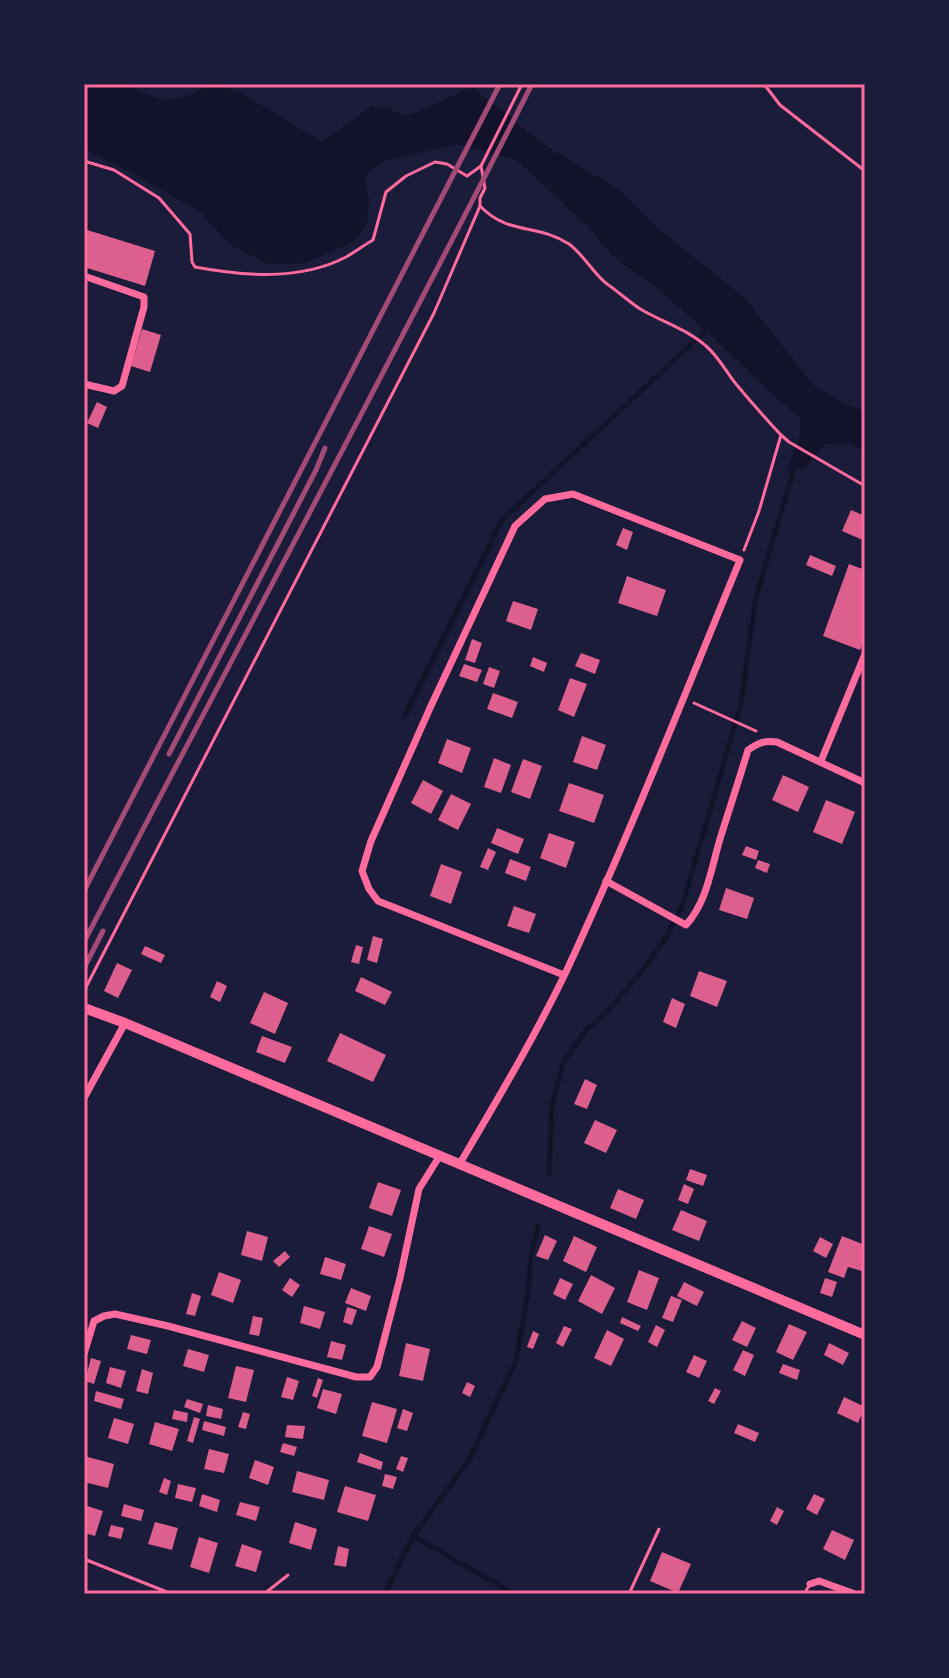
<svg xmlns="http://www.w3.org/2000/svg" width="949" height="1678" font-family="Roboto,sans-serif">
<rect width="100%" height="100%" fill="#1b1b3a"/>
<polygon fill="#12122b" points="84,84 122,84 162,100 184,97 215,84 245,95 322,142 372,106 386,108 408,116 472,87 546,146 618,189 663,233 745,298 814,386 842,402 865,412 865,452 848,443 824,445 805,468 787,469 800,436 800,418 775,397 713,337 657,288 610,254 588,226 516,160 457,144 382,162 365,176 369,202 367,223 355,241 305,263 269,264 229,244 200,212 132,173 84,149"/>
<g fill="none" stroke-linecap="round" stroke-linejoin="round">
<g stroke="#12122b" stroke-width="5">
<polyline points="405,715 488,549 501,521 711,326"/>
<polyline points="549,1174 552,1106 563,1063 586,1030 606,1013 645,967 667,936 682,906 741,704 755,601 795,465"/>
<polyline points="413,1536 514,1594"/>
<polyline points="385,1594 413,1536 469,1460 516,1361 529,1286 530,1260 538,1226"/>
</g>
</g>
<g fill="#dd5f8e">
<polygon points="84,229 155,251 145,286 84,267"/>
<polygon points="142,329 161,335 150,372 131,366"/>
<polygon points="97,402 107,407 98,428 87,423"/>
<polygon points="851,510 865,516 865,541 842,531"/>
<polygon points="623,528 633,532 627,550 616,545"/>
<polygon points="810,555 836,566 832,576 806,565"/>
<polygon points="849,564 865,570 865,637 860,650 823,636"/>
<polygon points="627,576 666,590 657,616 618,603"/>
<polygon points="513,601 538,609 531,630 506,621"/>
<polygon points="472,639 482,643 475,663 465,660"/>
<polygon points="581,653 600,660 595,674 575,666"/>
<polygon points="533,657 547,663 544,672 530,666"/>
<polygon points="464,664 482,670 477,682 459,676"/>
<polygon points="489,667 500,671 494,688 483,684"/>
<polygon points="570,678 587,684 574,717 558,710"/>
<polygon points="493,693 518,702 512,718 487,709"/>
<polygon points="582,736 606,745 597,770 573,762"/>
<polygon points="447,739 471,748 462,773 438,763"/>
<polygon points="494,758 511,765 501,793 484,787"/>
<polygon points="523,759 542,766 530,799 511,792"/>
<polygon points="783,775 809,787 798,812 772,800"/>
<polygon points="423,780 443,791 431,814 411,803"/>
<polygon points="569,783 604,795 594,823 559,811"/>
<polygon points="451,794 471,804 458,830 438,820"/>
<polygon points="826,800 855,812 842,844 813,832"/>
<polygon points="497,828 524,839 518,854 491,843"/>
<polygon points="549,833 575,842 566,868 540,858"/>
<polygon points="746,846 759,851 756,860 742,855"/>
<polygon points="488,848 496,852 488,870 480,867"/>
<polygon points="510,859 531,867 526,881 505,873"/>
<polygon points="758,860 770,864 767,873 755,868"/>
<polygon points="441,864 462,872 451,904 430,896"/>
<polygon points="726,888 754,898 747,919 719,910"/>
<polygon points="514,906 536,914 529,933 507,926"/>
<polygon points="373,936 383,939 377,963 367,960"/>
<polygon points="356,945 363,947 359,964 351,962"/>
<polygon points="145,946 165,955 161,963 141,954"/>
<polygon points="117,963 132,970 118,998 104,991"/>
<polygon points="699,971 727,981 717,1007 690,996"/>
<polygon points="361,977 392,992 385,1005 355,991"/>
<polygon points="217,981 227,986 220,1002 210,997"/>
<polygon points="264,992 288,1003 275,1034 250,1023"/>
<polygon points="672,998 685,1004 676,1028 663,1022"/>
<polygon points="340,1033 386,1055 373,1082 327,1061"/>
<polygon points="262,1036 292,1047 285,1063 256,1052"/>
<polygon points="585,1079 597,1085 587,1109 574,1104"/>
<polygon points="595,1120 617,1130 606,1153 584,1143"/>
<polygon points="690,1169 707,1175 703,1186 686,1180"/>
<polygon points="378,1182 401,1190 392,1216 369,1208"/>
<polygon points="684,1184 694,1189 688,1204 678,1200"/>
<polygon points="618,1189 644,1200 636,1219 610,1208"/>
<polygon points="681,1210 707,1221 699,1241 672,1230"/>
<polygon points="369,1226 392,1234 384,1257 361,1249"/>
<polygon points="247,1231 268,1237 262,1261 241,1255"/>
<polygon points="545,1235 557,1241 548,1260 536,1256"/>
<polygon points="574,1236 597,1247 586,1272 563,1261"/>
<polygon points="842,1236 865,1245 865,1272 848,1267 844,1278 828,1272"/>
<polygon points="820,1237 833,1244 826,1258 813,1251"/>
<polygon points="285,1251 290,1257 279,1267 273,1261"/>
<polygon points="325,1257 346,1264 341,1280 320,1274"/>
<polygon points="639,1270 659,1278 647,1310 627,1302"/>
<polygon points="219,1272 241,1280 233,1303 211,1295"/>
<polygon points="591,1275 615,1288 602,1314 578,1301"/>
<polygon points="290,1278 300,1285 292,1297 282,1290"/>
<polygon points="560,1278 573,1284 565,1300 553,1294"/>
<polygon points="825,1278 837,1282 832,1297 820,1293"/>
<polygon points="684,1282 704,1292 697,1306 677,1296"/>
<polygon points="351,1288 371,1296 366,1311 345,1303"/>
<polygon points="192,1293 201,1296 195,1316 186,1314"/>
<polygon points="671,1296 682,1300 673,1322 662,1318"/>
<polygon points="304,1306 325,1312 320,1329 300,1323"/>
<polygon points="347,1307 357,1310 352,1325 343,1322"/>
<polygon points="253,1316 263,1318 259,1336 249,1334"/>
<polygon points="622,1317 641,1326 638,1331 620,1323"/>
<polygon points="742,1321 756,1328 747,1347 732,1340"/>
<polygon points="789,1324 807,1332 793,1360 776,1352"/>
<polygon points="656,1325 665,1330 657,1347 648,1342"/>
<polygon points="564,1326 572,1329 563,1347 556,1343"/>
<polygon points="607,1330 624,1339 611,1366 594,1358"/>
<polygon points="533,1331 539,1334 533,1349 527,1347"/>
<polygon points="131,1335 151,1340 147,1354 127,1349"/>
<polygon points="331,1341 346,1345 342,1360 327,1357"/>
<polygon points="406,1343 430,1349 423,1381 399,1376"/>
<polygon points="829,1343 849,1353 843,1365 824,1355"/>
<polygon points="188,1349 209,1355 204,1372 183,1366"/>
<polygon points="743,1350 754,1355 745,1376 733,1370"/>
<polygon points="694,1355 707,1361 699,1378 686,1372"/>
<polygon points="91,1358 101,1361 94,1384 85,1381"/>
<polygon points="783,1364 800,1370 797,1380 779,1373"/>
<polygon points="236,1366 254,1370 246,1402 228,1398"/>
<polygon points="110,1367 126,1371 121,1388 106,1383"/>
<polygon points="142,1369 153,1373 148,1394 136,1391"/>
<polygon points="287,1377 299,1381 293,1400 281,1397"/>
<polygon points="318,1378 323,1380 317,1398 312,1396"/>
<polygon points="467,1382 475,1386 470,1397 462,1393"/>
<polygon points="715,1388 721,1391 714,1404 708,1401"/>
<polygon points="323,1389 342,1394 336,1414 317,1408"/>
<polygon points="96,1391 124,1399 121,1409 94,1401"/>
<polygon points="844,1397 865,1407 858,1423 837,1413"/>
<polygon points="187,1399 203,1404 200,1413 184,1407"/>
<polygon points="372,1402 397,1409 387,1443 362,1436"/>
<polygon points="208,1405 223,1409 221,1419 206,1416"/>
<polygon points="403,1409 413,1413 407,1431 397,1428"/>
<polygon points="174,1410 188,1413 187,1422 172,1419"/>
<polygon points="243,1412 250,1414 246,1429 238,1427"/>
<polygon points="194,1417 200,1419 193,1443 187,1441"/>
<polygon points="114,1418 134,1424 128,1444 108,1438"/>
<polygon points="204,1421 226,1427 224,1436 202,1430"/>
<polygon points="155,1422 179,1429 172,1451 149,1444"/>
<polygon points="738,1424 759,1433 755,1442 734,1433"/>
<polygon points="287,1425 305,1426 303,1439 285,1437"/>
<polygon points="283,1443 297,1447 294,1456 280,1452"/>
<polygon points="209,1449 229,1454 224,1473 204,1469"/>
<polygon points="360,1453 383,1462 381,1470 357,1462"/>
<polygon points="84,1456 114,1464 108,1488 84,1482"/>
<polygon points="401,1456 408,1458 403,1472 396,1469"/>
<polygon points="255,1460 274,1467 268,1485 249,1478"/>
<polygon points="297,1471 329,1480 324,1500 292,1492"/>
<polygon points="385,1474 397,1477 393,1489 382,1486"/>
<polygon points="164,1478 171,1481 167,1495 159,1492"/>
<polygon points="178,1484 196,1488 192,1502 175,1498"/>
<polygon points="345,1486 376,1495 368,1521 337,1512"/>
<polygon points="202,1494 220,1500 217,1512 199,1506"/>
<polygon points="814,1494 825,1499 817,1515 806,1509"/>
<polygon points="240,1502 260,1507 256,1521 236,1515"/>
<polygon points="124,1504 144,1510 141,1521 121,1516"/>
<polygon points="84,1505 103,1511 95,1536 84,1533"/>
<polygon points="777,1507 784,1511 777,1525 770,1521"/>
<polygon points="155,1522 178,1528 172,1550 148,1544"/>
<polygon points="295,1522 317,1529 311,1550 289,1543"/>
<polygon points="111,1525 124,1528 121,1539 108,1536"/>
<polygon points="832,1530 854,1540 845,1560 823,1549"/>
<polygon points="199,1537 218,1543 209,1573 190,1567"/>
<polygon points="242,1544 262,1551 256,1572 235,1566"/>
<polygon points="338,1546 349,1549 346,1567 334,1565"/>
<polygon points="662,1552 691,1564 678,1593 650,1581"/>
</g>
<g fill="none" stroke-linecap="round" stroke-linejoin="round">
<g stroke="#ff6b9d" stroke-width="3">
<polyline points="764,84 780,105 865,171"/>
<path d="M84 161 114 170 159 198 190 234 192 262 195 267C244 276 300 281 346 257 355 252 364 245 373 240L386 192 406 176 435 162 447 164 467 176 481 166 522 84"/>
<path d="M481 166 485 188 480 198V206C509 236 537 223 569 244 584 255 593 273 607 284 619 292 630 303 642 310 663 322 688 330 706 346 719 357 726 372 736 384 751 402 766 419 781 435L789 442 865 486"/>
<polyline points="744,550 759,511 781,435"/>
<polyline points="694,703 756,731"/>
<polyline points="84,991 434,313 480,206"/>
</g>
<g stroke="#ff6b9d" stroke-width="3">
<polyline points="84,1559 172,1594"/>
<polyline points="264,1594 288,1575"/>
<polyline points="629,1594 659,1529"/>
<polyline points="804,1594 810,1584"/>
</g>
<g stroke="#ff6b9d" stroke-width="7">
<polyline points="84,276 144,297 144,307 122,386 114,391 84,384"/>
<polyline points="821,761 865,654"/>
<path d="M606 881 686 925C707 902 711 869 720 839 729 810 739 780 748 750 758 743 765 740 777 742L865 783"/>
<polyline points="84,1098 125,1023"/>
<path d="M459 1165C496 1102 533 1040 565 974 628 838 683 699 740 560L573 494 545 499 515 526 430 708 371 841 362 871 369 889 378 901 564 975"/>
<polyline points="84,1354 94,1321 104,1316 115,1314 168,1326 356,1377 370,1377 377,1367 400,1278 419,1189 439,1157"/>
<polyline points="810,1584 819,1581 855,1594"/>
</g>
<polyline stroke="#ff6b9d" stroke-width="10" points="84,1008 125,1023 865,1335"/>
<g stroke="#a44b75" stroke-width="5">
<polyline points="169,754 316,470 325,448"/>
<polyline points="84,891 500,84"/>
<path d="M84 942C233 656 386 372 532 84"/>
<polyline points="84,968 103,931"/>
</g>
</g>
<rect width="949" height="1678" fill="none" stroke="#1b1b3a" stroke-width="172"/>
<rect x="86" y="86" width="777" height="1506" fill="none" stroke="#ff6b9d" stroke-width="3"/>
</svg>
